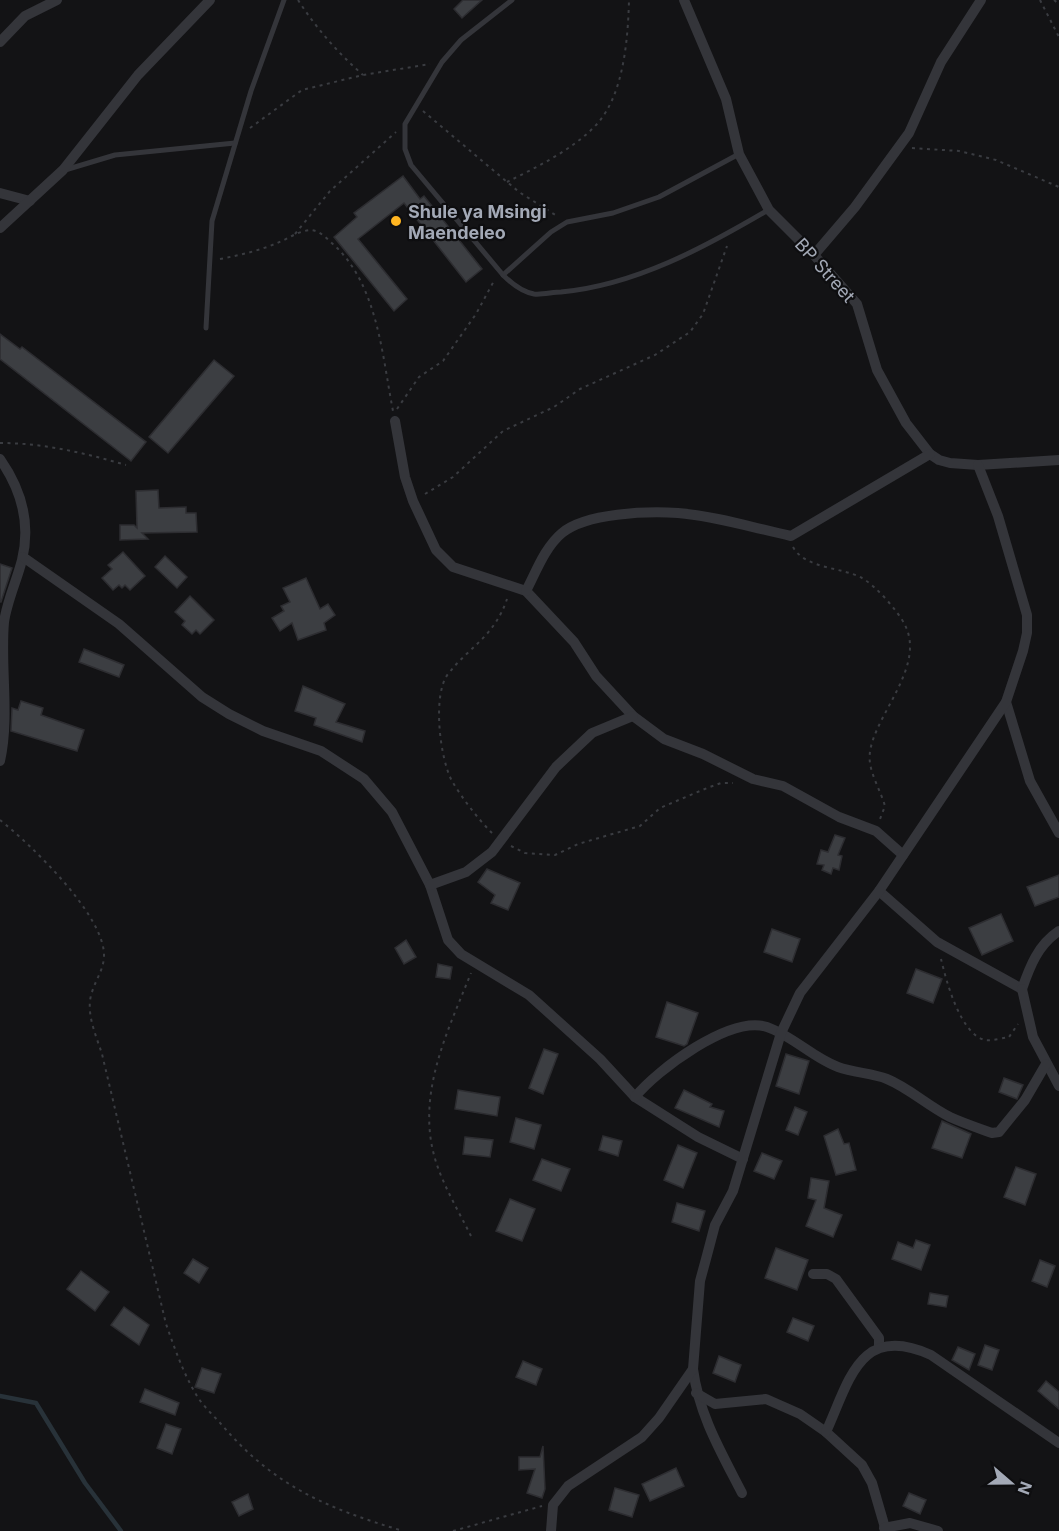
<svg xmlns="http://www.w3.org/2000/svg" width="1059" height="1531" font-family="Inter,sans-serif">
<rect width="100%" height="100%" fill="#131315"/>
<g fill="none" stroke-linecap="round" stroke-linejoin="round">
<polyline stroke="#283239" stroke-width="4.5" points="0,1396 36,1403 85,1483 121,1531"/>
</g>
<g fill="#3c3e42" stroke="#2d2d31" stroke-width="1.5">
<polygon points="463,0 482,0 462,18 454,9"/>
<polygon points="403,176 420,199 424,196 482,269 466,282 404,203 358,239 407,299 394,311 334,237 357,217 354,213"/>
<polygon points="0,334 20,349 22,347 146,442 131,461 0,359"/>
<polygon points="214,360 234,376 168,453 149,437"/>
<polygon points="158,490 159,508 186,507 186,513 196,513 197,532 142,533 148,539 120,540 120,525 134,525 137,528 136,491"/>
<polygon points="123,552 145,576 130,590 125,585 122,588 119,585 113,590 102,578 112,569 108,565"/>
<polygon points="165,556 187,577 177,588 155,567"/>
<polygon points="0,564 12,568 1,602 0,602"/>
<polygon points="306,578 320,609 328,604 335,615 324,623 326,630 298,640 292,623 280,631 272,618 284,611 281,606 290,602 283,588"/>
<polygon points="190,596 214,620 200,634 196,630 192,634 182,625 185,621 175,612"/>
<polygon points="84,649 124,665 119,677 79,662"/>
<polygon points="303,686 345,704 336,722 365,731 362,742 314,725 316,718 295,711"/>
<polygon points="21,701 43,708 41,715 84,730 77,751 11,731 12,708 18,710"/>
<polygon points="835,835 845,838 838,855 842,856 839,870 833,868 831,874 822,870 824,865 817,864 821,850 828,852"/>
<polygon points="487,869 520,883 508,910 491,903 495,895 478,882"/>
<polygon points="1059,875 1059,897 1035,906 1027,887"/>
<polygon points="1001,914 1013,941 982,955 969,928"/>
<polygon points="772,929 800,939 792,962 764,952"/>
<polygon points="406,940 416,957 404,964 395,948"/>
<polygon points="438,964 452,967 450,979 436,977"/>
<polygon points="916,969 942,979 933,1003 907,993"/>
<polygon points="667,1002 698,1013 687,1044 684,1046 656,1037"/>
<polygon points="544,1049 558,1054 543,1094 529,1088"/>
<polygon points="786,1054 809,1061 799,1094 776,1086"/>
<polygon points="1004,1078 1023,1085 1017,1099 999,1092"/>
<polygon points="458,1090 500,1097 497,1116 455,1109"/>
<polygon points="684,1090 712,1104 710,1107 724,1111 719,1127 675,1108"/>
<polygon points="795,1107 807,1112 798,1135 786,1130"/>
<polygon points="516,1118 541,1125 534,1149 510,1142"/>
<polygon points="942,1121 971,1134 962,1158 932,1148"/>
<polygon points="838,1129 844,1144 849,1143 856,1170 836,1175 824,1136"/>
<polygon points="603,1136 622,1141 618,1156 599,1150"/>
<polygon points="465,1137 493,1140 490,1157 463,1154"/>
<polygon points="678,1145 697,1153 683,1188 664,1180"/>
<polygon points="762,1153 782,1161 774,1179 754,1171"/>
<polygon points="542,1159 570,1169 561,1191 533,1180"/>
<polygon points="1016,1167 1036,1174 1025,1205 1004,1197"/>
<polygon points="811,1178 829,1181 824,1208 842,1215 833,1237 806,1226 816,1200 808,1198"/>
<polygon points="510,1199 535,1209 522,1241 496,1231"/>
<polygon points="677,1203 705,1211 699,1231 672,1222"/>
<polygon points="916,1240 930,1245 921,1270 892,1259 898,1242 913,1248"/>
<polygon points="776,1248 808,1260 797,1290 765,1278"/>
<polygon points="193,1259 208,1268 199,1283 184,1273"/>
<polygon points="1040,1260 1055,1266 1047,1287 1032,1281"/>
<polygon points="81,1271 109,1292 95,1311 67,1289"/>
<polygon points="930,1293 948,1296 946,1307 928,1304"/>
<polygon points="124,1307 149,1325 139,1345 111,1325"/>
<polygon points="793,1318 814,1326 808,1341 787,1332"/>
<polygon points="985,1345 999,1350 992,1370 978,1365"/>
<polygon points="958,1347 975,1354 969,1370 952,1360"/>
<polygon points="719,1356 741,1365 735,1382 713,1373"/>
<polygon points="523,1361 542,1369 536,1385 516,1377"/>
<polygon points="202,1368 221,1374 214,1393 195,1387"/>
<polygon points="1046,1381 1059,1392 1059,1409 1038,1391"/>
<polygon points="145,1389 179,1403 175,1415 140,1402"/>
<polygon points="166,1424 181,1429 172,1454 157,1448"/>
<polygon points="543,1446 545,1489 542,1498 527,1493 535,1469 519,1470 519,1457 540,1457"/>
<polygon points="676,1468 684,1486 650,1501 642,1484"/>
<polygon points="615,1488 639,1495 632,1517 609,1510"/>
<polygon points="909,1493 926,1500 920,1514 903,1506"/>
<polygon points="248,1494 253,1509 239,1516 232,1502"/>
</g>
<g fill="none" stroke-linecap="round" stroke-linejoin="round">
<g stroke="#3a3c41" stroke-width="2" stroke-dasharray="3 4.5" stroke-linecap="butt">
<path d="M298 0C316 28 338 53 363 75"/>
<polyline points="1040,0 1059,37"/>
<polyline points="1054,0 1059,4"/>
<polyline points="423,111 519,192 557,216"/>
<polyline points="250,128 302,90 363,75 430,64"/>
<polyline points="912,148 959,151 996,160 1059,187"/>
<path d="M507 182C537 167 574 149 597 124 624 94 628 38 629 0"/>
<polyline points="295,234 330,191 396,132"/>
<path d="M220 259C245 254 267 249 290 237 295 234 305 230 311 230 321 231 327 239 334 245 378 286 382 355 393 411"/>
<polyline points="397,409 419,377 443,361 476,314 495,279"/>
<path d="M0 443C43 443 85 453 126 465"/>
<polyline points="425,494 453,477 503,431 554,407 580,389 655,355 690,332 703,314 727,246"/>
<path d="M793 547C805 569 842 567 862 578 876 586 898 611 905 625 928 671 864 724 870 763 872 777 881 792 885 806L880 819"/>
<path d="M0 820C30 844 106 916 104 957 103 971 96 979 92 992 85 1012 96 1035 102 1054L166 1324C175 1349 183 1373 197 1396 203 1406 213 1415 221 1424 274 1486 326 1508 403 1531"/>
<path d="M492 833C478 819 462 798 452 781 440 759 432 695 448 674 470 646 494 637 507 599"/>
<polyline points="511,846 525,853 555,855 578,844 640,826 660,808 707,788 721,783 733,783"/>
<path d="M941 959C946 980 960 1034 985 1040 992 1041 1002 1038 1009 1037L1018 1024"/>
<path d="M471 1236C459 1212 444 1187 436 1162 415 1096 447 1033 471 973"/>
<polyline points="453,1531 542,1506"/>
</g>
<g stroke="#34353a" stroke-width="5">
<path d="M512 0 461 40 442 62 405 124V149L411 165 503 275C511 283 522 292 534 294 542 295 553 292 561 292 636 285 705 247 768 210"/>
<polyline points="65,170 115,155 235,143"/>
<polyline points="503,275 551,232 567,222 613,213 659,197 739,154"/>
<polyline points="206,328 212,221 251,91 284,0"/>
</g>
<g stroke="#34353a" stroke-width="10">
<polyline points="684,0 726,99 739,154 769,210 814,255 857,304 877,370 906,423 930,454 939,460 950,463 978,465 1059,460"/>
<polyline points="0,42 25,16 57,0"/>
<polyline points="0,193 30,201"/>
<polyline points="0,228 63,170 138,75 210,0"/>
<polyline points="814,255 855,207 909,133 941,62 981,0"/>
<polyline points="395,421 405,477 413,501 436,550 453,567 526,591 574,642 596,676 633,716 664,739 703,754 753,779 783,786 839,817 876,831 903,855"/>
<path d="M0 459C21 489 31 523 22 560 17 580 7 601 4 622 0 667 10 716 0 761"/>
<polyline points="23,557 119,624 202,697 229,714 263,731 321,751 364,779 392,812 430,885 448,940 461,954 529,995 600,1059 635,1097 698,1137 743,1159"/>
<path d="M526 591C536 572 545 547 562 533 586 513 647 511 678 513 715 516 754 528 791 536L930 454"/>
<polyline points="1006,702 1030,781 1059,833"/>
<polyline points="430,885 466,872 492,852 556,767 592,733 633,716"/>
<path d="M879 891 937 942 1022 989C1030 966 1038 945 1059 931"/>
<polyline points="1022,989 1033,1037 1059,1086"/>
<path d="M635 1097C657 1070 730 1015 767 1027 793 1036 813 1058 838 1067 854 1073 872 1073 887 1079 909 1088 928 1106 950 1117 963 1123 978 1128 992 1133L999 1132 1025 1100 1046 1064"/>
<polyline points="813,1274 827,1274 836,1279 879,1338 879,1346"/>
<path d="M693 1369C699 1415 721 1452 742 1493"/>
<polyline points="696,1393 715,1404 766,1399 800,1414 826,1432 862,1465 872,1483 886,1531"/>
<path d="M826 1432C850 1379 860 1323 931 1355L1059 1443"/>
<polyline points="884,1528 910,1523 938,1531"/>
<polyline points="551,1531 553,1505 568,1486 642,1437 659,1418 693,1369 700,1281 706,1259 715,1225 733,1191 781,1033 800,993 879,891 1006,702 1023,651 1027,633 1027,615 998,516 978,465"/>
</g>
</g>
<circle fill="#ffb521" stroke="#0e0e10" stroke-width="2" cx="396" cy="221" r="6"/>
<g text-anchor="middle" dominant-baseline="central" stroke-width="4.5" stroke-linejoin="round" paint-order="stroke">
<g font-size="18" font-weight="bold" fill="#a3a9b6" stroke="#0e0e10" text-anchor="start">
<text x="408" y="211">Shule ya Msingi<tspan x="408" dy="21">Maendeleo</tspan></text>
</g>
<g font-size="18" fill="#a3a9b6" stroke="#0e0e10">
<text transform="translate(825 270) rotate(48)">BP Street</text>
</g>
</g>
<g transform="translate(1011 1483) rotate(110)" stroke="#0e0e10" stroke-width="4.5" paint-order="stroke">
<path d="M0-4.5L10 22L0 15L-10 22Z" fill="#a3a9b6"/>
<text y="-9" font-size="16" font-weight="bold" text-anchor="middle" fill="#a3a9b6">N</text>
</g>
</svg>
